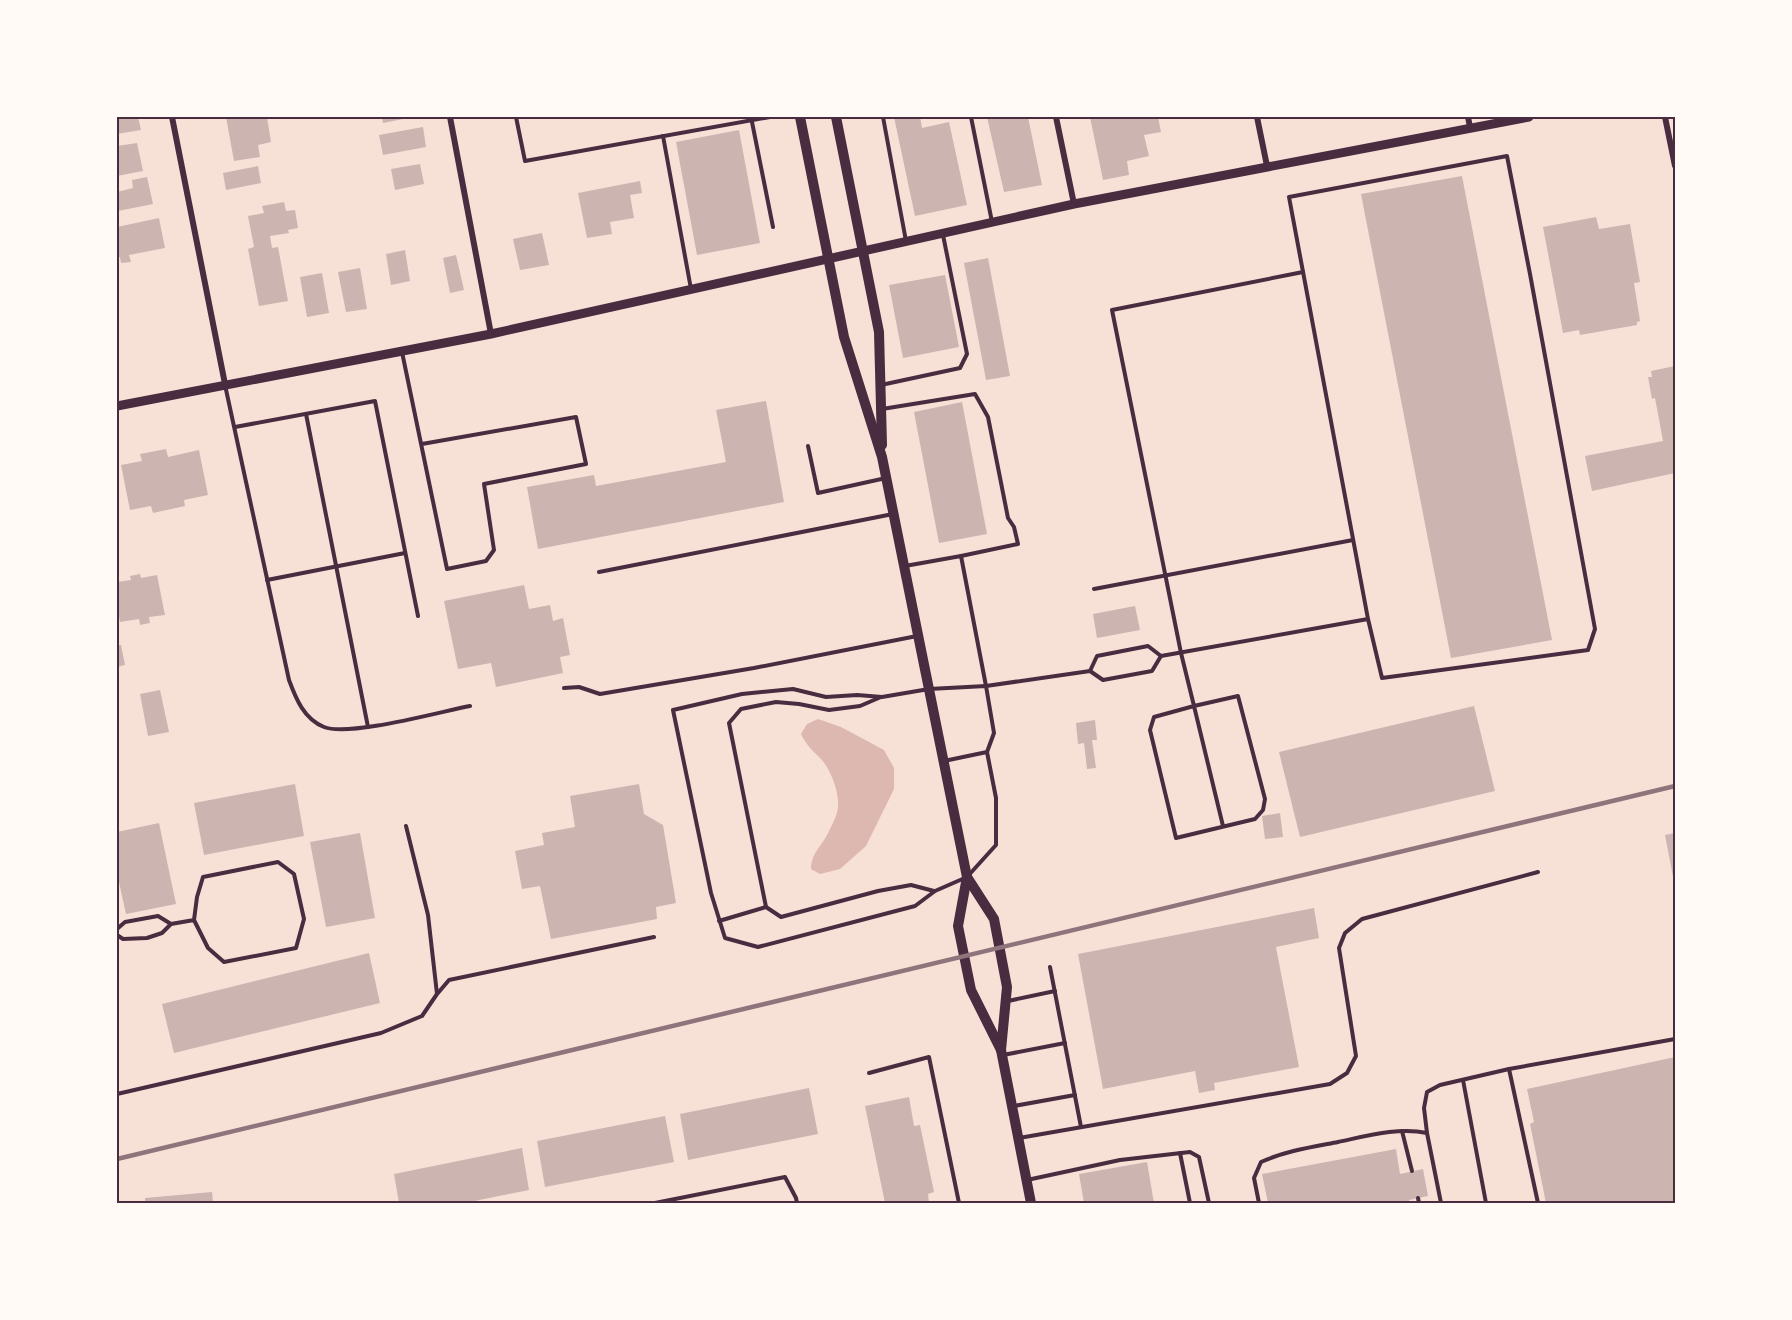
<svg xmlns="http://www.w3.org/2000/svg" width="1792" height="1320" font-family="Montserrat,sans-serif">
<rect width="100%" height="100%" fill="#f7e1d7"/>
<path fill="#dcb8b0" d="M818 719 841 727 884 750 894 768V789L866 846 840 869 820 874 811 869C811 853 822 846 828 833 833 823 839 813 838 802 838 789 830 769 821 759 812 750 807 746 801 734L807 724Z"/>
<g fill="#ccb4b1">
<polygon points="117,117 138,117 141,130 117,134"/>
<polygon points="226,117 267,117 271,142 258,145 260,157 234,161"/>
<polygon points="382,117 408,117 408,118 383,123"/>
<polygon points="894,117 920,117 922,128 949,122 967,205 915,216"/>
<polygon points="987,117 1028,117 1042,185 1004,192"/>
<polygon points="1090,117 1158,117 1161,132 1144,135 1149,156 1127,161 1129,175 1103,180"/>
<polygon points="423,127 426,147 383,155 379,135"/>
<polygon points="739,130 760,243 697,255 676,142"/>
<polygon points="137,143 143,171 117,176 117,146"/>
<polygon points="420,164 424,184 395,190 391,169"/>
<polygon points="258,166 261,183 226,190 223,173"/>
<polygon points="1462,176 1552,640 1451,658 1361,194"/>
<polygon points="147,177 153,204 118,211 117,192 133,188 132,180"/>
<polygon points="640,181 642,193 630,195 634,218 610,222 612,234 587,238 578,193"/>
<polygon points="284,202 286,211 295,210 298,228 288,230 289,233 270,236 272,248 278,247 288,301 259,306 248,249 254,247 248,216 264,213 262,206"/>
<polygon points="1596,217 1599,229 1630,224 1640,282 1634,283 1640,321 1637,322 1637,325 1580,335 1579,330 1563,333 1543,227"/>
<polygon points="159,218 165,248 129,255 131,262 121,263 120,257 117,258 117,227"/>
<polygon points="542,233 549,265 520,270 513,239"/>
<polygon points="405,250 410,281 391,285 386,254"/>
<polygon points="456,255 464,290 450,293 443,258"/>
<polygon points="988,258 1010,376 986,380 964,263"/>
<polygon points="360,268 367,309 346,312 338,272"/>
<polygon points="322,273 329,313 307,317 300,277"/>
<polygon points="945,275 959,347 903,358 889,285"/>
<polygon points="1675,366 1675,473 1592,491 1585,456 1663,441 1655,398 1652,399 1648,377 1652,377 1651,371"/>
<polygon points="766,401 784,502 538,549 527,487 594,475 596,486 726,462 716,410"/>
<polygon points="962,402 987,534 939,543 914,412"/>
<polygon points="166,449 168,457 199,450 208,495 184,500 185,506 153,513 151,506 130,510 121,465 142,461 140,454"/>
<polygon points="140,574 141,578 157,575 165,615 149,617 150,623 140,625 139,619 120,622 117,605 117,582 131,580 130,576"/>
<polygon points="524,585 529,609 550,605 553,621 563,618 570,655 560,657 563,673 496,687 491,663 458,669 444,601"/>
<polygon points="1135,606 1140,630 1097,638 1093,614"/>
<polygon points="117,645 121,645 125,665 117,667"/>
<polygon points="160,690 169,732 148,736 140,694"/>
<polygon points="1474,706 1495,791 1300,837 1279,752"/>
<polygon points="1095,720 1097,740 1092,740 1096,768 1087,769 1084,743 1078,744 1076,723"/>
<polygon points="295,784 304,836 204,855 194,803"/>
<polygon points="639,784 644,814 663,825 676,903 656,907 657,919 551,939 540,886 522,889 515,851 544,845 542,833 575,827 570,796"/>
<polygon points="1280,813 1283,837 1265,839 1262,816"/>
<polygon points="159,823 176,904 126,914 117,873 117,832"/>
<polygon points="360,833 375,918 326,927 310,842"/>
<polygon points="1675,833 1675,882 1674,882 1665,835"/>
<polygon points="1314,908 1319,938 1276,947 1299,1067 1214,1083 1215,1090 1199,1093 1195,1071 1103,1089 1078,954"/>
<polygon points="369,953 380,1003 174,1053 162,1004"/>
<polygon points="1675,1057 1675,1203 1546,1203 1530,1124 1534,1122 1527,1089"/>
<polygon points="809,1088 818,1134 688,1160 680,1114"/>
<polygon points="909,1097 914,1126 920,1125 934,1192 928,1194 929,1203 885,1203 865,1106"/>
<polygon points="665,1116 674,1162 545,1187 537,1141"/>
<polygon points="522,1148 529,1190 465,1203 399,1203 394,1174"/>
<polygon points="1396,1149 1400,1174 1423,1169 1428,1196 1409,1200 1409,1203 1268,1203 1262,1174"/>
<polygon points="1147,1162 1154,1203 1084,1203 1079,1174"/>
<polygon points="212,1192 213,1203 145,1203 145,1198"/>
</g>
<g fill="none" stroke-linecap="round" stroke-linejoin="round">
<g stroke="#4a2c40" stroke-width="4">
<polyline points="516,117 525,161 770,117"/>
<polyline points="751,117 773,227"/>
<polyline points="883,117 906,241"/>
<polyline points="971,117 992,222"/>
<polyline points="663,136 691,289"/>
<polyline points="402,352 447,569 486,561 494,550 484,484 586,464 576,417 422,444"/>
<path d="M225 385 289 680C296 699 304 719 324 727 349 737 439 712 470 706"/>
<polyline points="881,385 960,368 967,354 943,235"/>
<polyline points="882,409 975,394 988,417 1008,518 1014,527 1018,544 961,556"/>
<polyline points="306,414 368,727"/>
<polyline points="235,427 375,401 418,616"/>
<polyline points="808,446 818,493 886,478"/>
<polyline points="905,566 961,556 986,686 1090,671 1103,680 1152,671 1161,656"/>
<polyline points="599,572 893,514"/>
<polyline points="267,580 405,553"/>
<polyline points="1094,589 1353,540"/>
<polyline points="1090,671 1097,656 1148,646 1161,656 1368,619 1289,197 1507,156 1530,274 1595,629 1588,650 1382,678 1368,619"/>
<polyline points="564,688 579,687 600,694 754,668 917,636"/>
<polyline points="881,697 860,706 829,710 799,704 776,702 741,709 729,723 766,907 781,917 878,891 911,885 934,891"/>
<polyline points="944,761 987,752 996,798 996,845 967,877 935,891 915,906 758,947 725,938 711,893 673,710 742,694 793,689 826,697 857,695 882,697 929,689 986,686 994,733 987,752"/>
<polyline points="1223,826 1194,706 1238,696 1265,799 1263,810 1255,819 1176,838 1150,730 1154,717 1194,706 1181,653 1112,310 1303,272"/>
<polyline points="719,921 766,907"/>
<polyline points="117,929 125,922 158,916 171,924"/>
<polyline points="117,935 123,939 147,938 162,933 171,924 194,920 208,948 224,962 296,948 304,919 294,874 278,862 203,877 197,897 194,920"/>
<polyline points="1050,967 1081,1127"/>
<polyline points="438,993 449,980 654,937"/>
<polyline points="1008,1001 1055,991"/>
<polyline points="1003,1055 1065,1043"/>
<polyline points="869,1073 929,1057 959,1203"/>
<polyline points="1463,1080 1486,1203"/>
<polyline points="117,1094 381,1033 422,1016 437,994 428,915 406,826"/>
<polyline points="1014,1106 1075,1095"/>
<polyline points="1402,1131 1412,1171"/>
<polyline points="1427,1133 1424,1108 1427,1092 1440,1085 1509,1069"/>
<polyline points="1019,1138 1330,1084 1347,1073 1356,1056 1339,948 1345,933 1362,919 1538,872"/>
<polyline points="1180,1153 1190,1203"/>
<polyline points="1027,1180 1120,1160 1190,1152 1199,1157 1209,1203"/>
<polyline points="1418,1198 1419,1203"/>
<polyline points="655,1203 785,1177 796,1198 797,1203"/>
<path d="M1259 1203 1254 1178 1261 1162C1285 1151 1312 1147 1338 1142 1367 1136 1398 1127 1427 1133L1441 1203"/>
<polyline points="1538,1203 1509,1069 1675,1039"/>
</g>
<g stroke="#4a2c40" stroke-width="6">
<polyline points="172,117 225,384"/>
<polyline points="450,117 491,334"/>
<polyline points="1056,117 1074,204"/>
<polyline points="1257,117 1267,166"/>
<polyline points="1468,117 1470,127"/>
<polyline points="1665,117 1675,166"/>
</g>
<polyline stroke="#4a2c40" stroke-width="9" points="117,406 491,334 1074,204 1529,117"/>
<g stroke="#4a2c40" stroke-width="10">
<polyline points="800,117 844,337 882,457 967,877 958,926 971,990 1001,1050 1031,1203"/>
<polyline points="836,117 879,332 882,445"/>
<polyline points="967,877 994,919 1007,987 1001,1050"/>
</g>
<polyline stroke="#8f747c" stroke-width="4.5" points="117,1159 1675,786"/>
</g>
<rect width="1792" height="1320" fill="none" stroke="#fffaf5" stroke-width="237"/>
<rect x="118" y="118" width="1556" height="1084" fill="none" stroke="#4a2c40" stroke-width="2"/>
</svg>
